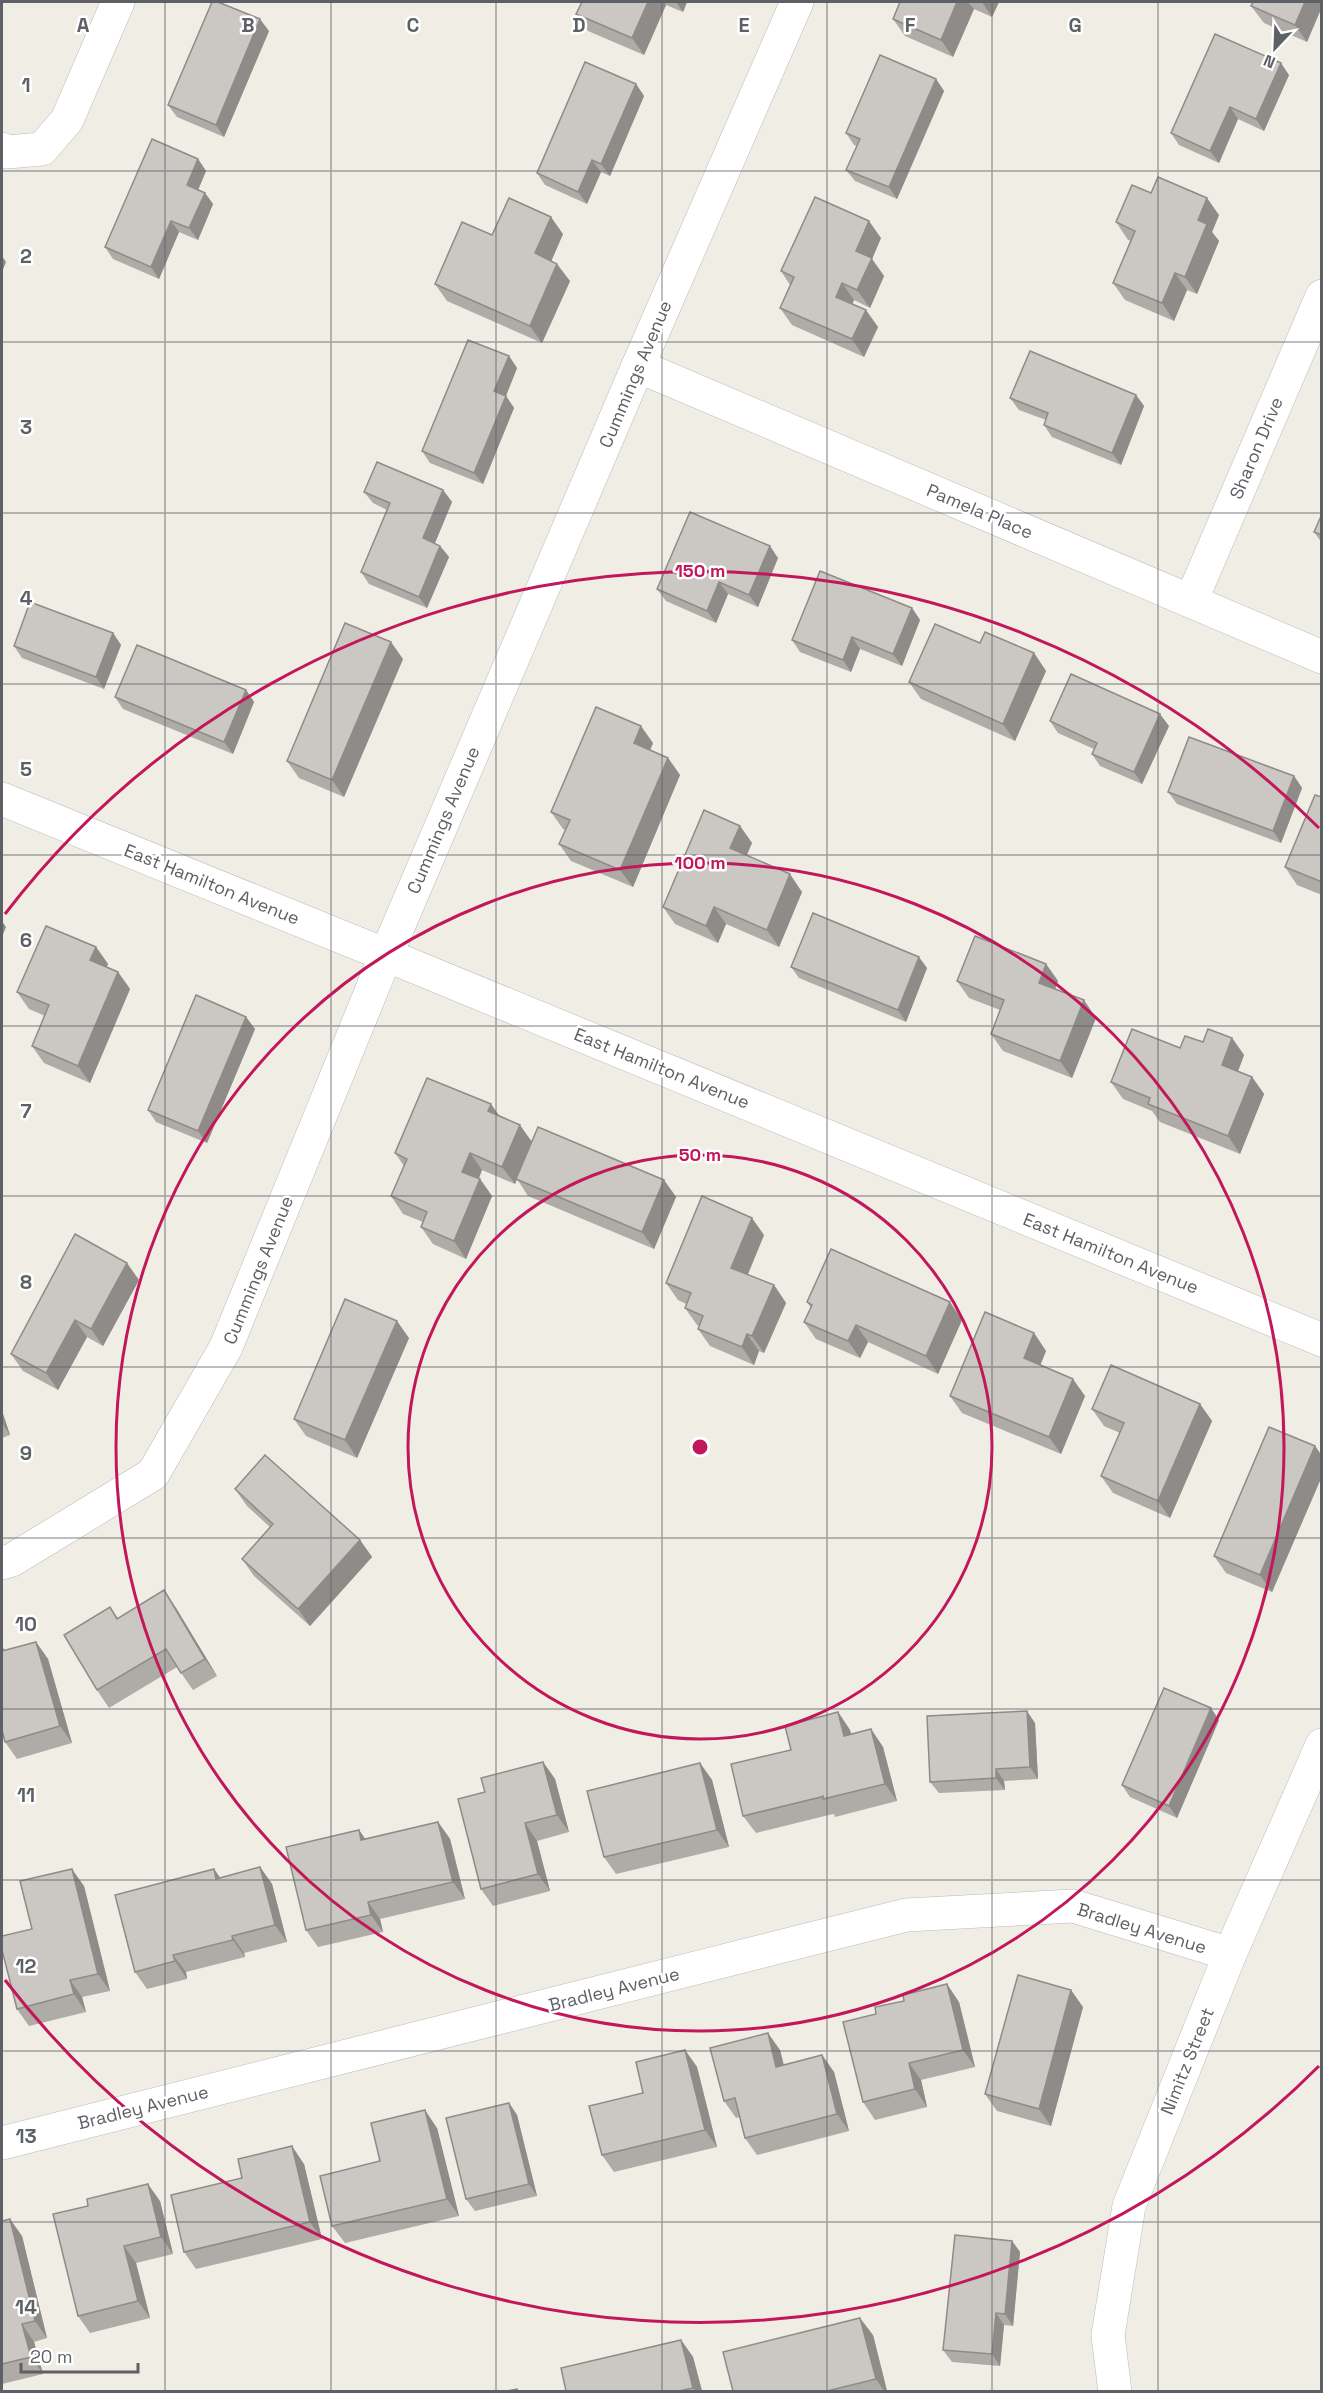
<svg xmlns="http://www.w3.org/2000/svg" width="1323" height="2393" font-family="'Space Grotesk',sans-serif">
<rect width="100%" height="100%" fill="#f0ede5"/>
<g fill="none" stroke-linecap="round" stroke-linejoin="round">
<defs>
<g id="street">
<polyline points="2,149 7,152 42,149 67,120 118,2"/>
<polyline points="638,366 1322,657"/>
<polyline points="1191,601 1322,296"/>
<polyline points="2,1563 12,1560 153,1474 226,1347 386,955 638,366 797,2"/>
<polyline points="2,2143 906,1915 1073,1906 1230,1954"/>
<polyline points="1115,2392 1108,2335 1129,2206 1230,1954 1322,1745"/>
</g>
<polyline id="secondary" points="2,799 386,955 1322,1340"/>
</defs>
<use href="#street" stroke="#b7bbbf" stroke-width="34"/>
<use href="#secondary" stroke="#b8bcc1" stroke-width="34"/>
<use href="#street" stroke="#fff" stroke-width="33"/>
<use href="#secondary" stroke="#fff" stroke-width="33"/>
</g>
<g fill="#afaba7">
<polygon points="582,2 687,2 683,12 666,5 644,55 588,31 576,14"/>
<polygon points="900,2 999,2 992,17 974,9 953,57 905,36 893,19"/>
<polygon points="1322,2 1307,42 1264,23 1251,6"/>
<polygon points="269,31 224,137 177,117 168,105"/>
<polygon points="1289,75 1264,131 1238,119 1219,163 1179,145 1171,133"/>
<polygon points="936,79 944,91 897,199 855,181 846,170 857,146 854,145 846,133"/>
<polygon points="636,84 644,96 610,176 601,172 587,204 545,185 537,173"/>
<polygon points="198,159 206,171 198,190 205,193 213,204 198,240 179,232 159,279 113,259 105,247"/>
<polygon points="1151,193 1219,215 1212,232 1219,241 1197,294 1187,290 1174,321 1125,300 1113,283 1131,241 1128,240 1116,222"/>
<polygon points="563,234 551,261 570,281 542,343 447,301 435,284 492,235"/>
<polygon points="881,238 872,259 884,276 870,308 854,300 852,304 878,327 864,357 792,325 780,308 790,285 781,271"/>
<polygon points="509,356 517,368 506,396 514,408 483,484 430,463 422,451"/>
<polygon points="1136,395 1144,406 1121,465 1052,437 1044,425 1046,420 1019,410 1010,398"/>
<polygon points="443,490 452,502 435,543 440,546 449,557 427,608 369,584 361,572 387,510 373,503 364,492"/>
<polygon points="1322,514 1322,543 1314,532"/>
<polygon points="778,558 758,607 728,594 716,623 666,601 657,589"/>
<polygon points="912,608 920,620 902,666 860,649 851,672 800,652 792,640"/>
<polygon points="113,633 121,645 104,689 22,658 14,646"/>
<polygon points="980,643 1034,653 1046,671 1015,741 921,699 909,682"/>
<polygon points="403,659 344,797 299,778 287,761"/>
<polygon points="246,690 254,702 233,754 123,709 115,697"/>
<polygon points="1050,721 1169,726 1142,784 1100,766 1092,754 1094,749 1058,733"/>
<polygon points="653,743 650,750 668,758 680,775 633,887 571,861 559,844 565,830 563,829 551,812"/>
<polygon points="1294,776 1302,788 1281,843 1177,804 1168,792"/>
<polygon points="1322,797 1322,895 1297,885 1285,867"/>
<polygon points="740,826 752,843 747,855 802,892 779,947 726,924 718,943 675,924 663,907"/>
<polygon points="96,947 108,964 107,967 118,972 130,989 90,1083 44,1063 32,1046 45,1016 29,1009 17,992"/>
<polygon points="1046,964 1058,981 1055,989 1096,1018 1072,1078 1003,1051 991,1034 1000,1010 969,998 957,981"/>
<polygon points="791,967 927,968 906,1022 799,978"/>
<polygon points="246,1017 255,1029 207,1143 156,1122 148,1110"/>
<polygon points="1232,1038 1244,1055 1238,1071 1252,1077 1264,1094 1240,1154 1160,1122 1152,1111 1123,1099 1111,1082 1180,1048 1203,1042"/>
<polygon points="499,1116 532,1142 664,1180 676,1197 654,1249 528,1196 517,1179 515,1184 482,1170 479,1179 480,1179 492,1196 466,1259 433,1244 421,1227 423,1222 403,1214 391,1196 404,1166 395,1153"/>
<polygon points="764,1235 748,1275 774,1285 786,1303 764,1353 759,1351 754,1365 710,1346 698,1329 699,1326 697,1325 685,1308 686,1304 678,1300 666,1283"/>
<polygon points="139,1280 103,1346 87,1337 58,1390 23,1371 11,1354"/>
<polygon points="807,1302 962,1320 938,1374 868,1342 860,1358 816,1339 804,1322 811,1308"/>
<polygon points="1034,1333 1046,1351 1040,1365 1085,1396 1061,1454 962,1413 950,1396"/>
<polygon points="409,1338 357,1458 306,1436 294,1419"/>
<polygon points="1200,1404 1212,1421 1170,1518 1113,1493 1101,1476 1120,1433 1104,1426 1092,1409"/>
<polygon points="2,1411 10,1435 2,1438"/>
<polygon points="1315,1446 1322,1456 1322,1476 1272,1592 1226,1573 1214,1556"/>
<polygon points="235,1489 360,1540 372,1557 310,1626 254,1576 242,1559 270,1527 247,1506"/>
<polygon points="110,1607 118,1618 176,1608 217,1676 193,1690 177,1667 109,1708 97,1690"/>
<polygon points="36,1642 48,1659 72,1743 17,1759 5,1742 2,1733 2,1646 5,1650"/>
<polygon points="838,1712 850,1730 851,1734 871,1729 883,1747 897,1801 835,1817 834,1814 833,1814 756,1833 743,1816 791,1750"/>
<polygon points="1219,1720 1177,1818 1130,1797 1122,1785"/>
<polygon points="1035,1723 1038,1779 1004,1781 1005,1790 939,1793 930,1782"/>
<polygon points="543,1762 555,1779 569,1832 537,1841 550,1891 493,1906 481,1889 485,1792"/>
<polygon points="700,1763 712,1780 729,1847 616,1874 604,1857"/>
<polygon points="438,1822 450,1839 465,1899 380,1919 383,1932 318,1947 306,1930 359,1830 365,1839"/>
<polygon points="260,1867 272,1884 287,1942 244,1953 245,1957 186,1972 187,1979 147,1989 135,1972 214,1869 220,1878"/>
<polygon points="84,1886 110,1991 82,1997 86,2012 29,2026 17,2009 32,1929"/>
<polygon points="959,2002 975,2067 921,2080 927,2107 875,2120 863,2102"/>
<polygon points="1083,2007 1051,2126 997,2111 985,2094"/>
<polygon points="685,2050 697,2067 717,2147 614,2172 602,2155 643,2093"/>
<polygon points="780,2050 784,2065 822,2055 834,2072 849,2131 757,2155 745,2138 740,2117 736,2118 724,2101"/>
<polygon points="509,2103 517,2115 537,2196 475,2211 466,2199"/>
<polygon points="437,2128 459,2216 345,2243 332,2226 380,2161"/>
<polygon points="304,2164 322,2239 196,2269 184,2252 242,2178"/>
<polygon points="160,2201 173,2254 136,2263 150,2318 90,2333 78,2316 53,2214"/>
<polygon points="2,2221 22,2236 47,2338 34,2342 43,2374 2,2384"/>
<polygon points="1012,2241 1020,2252 1013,2326 1004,2325 1000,2366 952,2362 943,2350"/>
<polygon points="873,2335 887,2391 733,2391"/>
<polygon points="681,2340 693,2357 702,2391 566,2391"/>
</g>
<g fill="#8e8b88">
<polygon points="648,2 664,2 666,5 644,55 632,38"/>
<polygon points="676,2 687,2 683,12"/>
<polygon points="957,2 968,2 974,9 953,57 941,40"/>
<polygon points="982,2 999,2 992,17"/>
<polygon points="1305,2 1322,2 1322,7 1307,42 1295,25"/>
<polygon points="260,19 269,31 224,137 216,125"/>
<polygon points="1281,63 1289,75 1264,131 1256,119"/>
<polygon points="936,79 944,91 897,199 889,187"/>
<polygon points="636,84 644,96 610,176 601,164"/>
<polygon points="1230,107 1238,119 1219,163 1210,151"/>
<polygon points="198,159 206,171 195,197 187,185"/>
<polygon points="592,160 601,172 587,204 578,192"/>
<polygon points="205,193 213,204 198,240 189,228"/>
<polygon points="1207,198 1219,215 1212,232 1219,241 1197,294 1185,277 1198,220"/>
<polygon points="551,217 563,234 547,271 535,253"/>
<polygon points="171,221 179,232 159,279 151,267"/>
<polygon points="869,221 881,238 872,259 884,276 870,308 857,290 856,251"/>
<polygon points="2,256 6,262 2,272"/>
<polygon points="557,264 570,281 542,343 530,326"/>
<polygon points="1175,273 1187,290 1174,321 1162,303"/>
<polygon points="842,283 854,300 848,314 836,297"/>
<polygon points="866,310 878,327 864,357 852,339"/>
<polygon points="509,356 517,368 503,403 494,391"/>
<polygon points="1136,395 1144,406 1121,465 1112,453"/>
<polygon points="506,396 514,408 483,484 474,473"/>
<polygon points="443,490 452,502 432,550 423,538"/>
<polygon points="440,546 449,557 427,608 419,597"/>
<polygon points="770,546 778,558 758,607 749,595"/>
<polygon points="719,582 728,594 716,623 707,611"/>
<polygon points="912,608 920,620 902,666 893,654"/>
<polygon points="113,633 121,645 104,689 96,677"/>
<polygon points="852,637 860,649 851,672 843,660"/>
<polygon points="391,642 403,659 344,797 332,780"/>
<polygon points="1034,653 1046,671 1015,741 1003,724"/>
<polygon points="246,690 254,702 233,754 224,742"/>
<polygon points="1160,714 1169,726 1142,784 1134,772"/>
<polygon points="641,726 653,743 646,760 634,743"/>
<polygon points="668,758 680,775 633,887 620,870"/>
<polygon points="1294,776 1302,788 1281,843 1273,831"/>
<polygon points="740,826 752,843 742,865 730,848"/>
<polygon points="790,874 802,892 779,947 767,930"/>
<polygon points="714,907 726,924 718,943 706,926"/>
<polygon points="2,921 6,927 2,937"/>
<polygon points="96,947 108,964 102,977 90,960"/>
<polygon points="919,957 927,968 906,1022 898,1010"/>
<polygon points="1046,964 1058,981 1051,1000 1039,983"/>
<polygon points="118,972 130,989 90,1083 78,1066"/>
<polygon points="1084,1000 1096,1018 1072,1078 1060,1061"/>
<polygon points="246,1017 255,1029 207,1143 198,1131"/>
<polygon points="1232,1038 1244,1055 1234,1082 1222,1065"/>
<polygon points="1252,1077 1264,1094 1240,1154 1228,1136"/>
<polygon points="491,1104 503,1121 488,1111"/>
<polygon points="520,1125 532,1142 515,1184 502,1167"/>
<polygon points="470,1153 482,1170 474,1189 462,1172"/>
<polygon points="480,1179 492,1196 466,1259 454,1241"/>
<polygon points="664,1180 676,1197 654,1249 642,1232"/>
<polygon points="752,1218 764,1235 743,1285 731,1268"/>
<polygon points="127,1263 139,1280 103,1346 91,1329"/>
<polygon points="774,1285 786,1303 764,1353 752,1336"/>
<polygon points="950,1302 962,1320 938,1374 926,1356"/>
<polygon points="75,1320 87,1337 58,1390 46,1373"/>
<polygon points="397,1321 409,1338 357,1458 345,1440"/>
<polygon points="856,1325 868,1342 860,1358 848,1341"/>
<polygon points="1034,1333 1046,1351 1036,1376 1024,1358"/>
<polygon points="747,1334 759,1351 754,1365 742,1347"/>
<polygon points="1073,1379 1085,1396 1061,1454 1049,1437"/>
<polygon points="1200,1404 1212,1421 1170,1518 1158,1501"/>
<polygon points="2,1411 10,1435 2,1423"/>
<polygon points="1315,1446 1322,1456 1322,1476 1272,1592 1260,1575"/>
<polygon points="360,1540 372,1557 310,1626 298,1609"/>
<polygon points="164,1590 176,1608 217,1676 205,1659"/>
<polygon points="36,1642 48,1659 72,1743 60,1726"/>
<polygon points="1211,1708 1219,1720 1177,1818 1169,1806"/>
<polygon points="1027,1711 1035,1723 1038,1779 1030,1767"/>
<polygon points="838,1712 850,1730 856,1753 844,1736"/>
<polygon points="871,1729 883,1747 897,1801 885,1784"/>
<polygon points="543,1762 555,1779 569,1832 557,1815"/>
<polygon points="700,1763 712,1780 729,1847 717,1830"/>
<polygon points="996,1769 1004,1781 1005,1790 996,1778"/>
<polygon points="438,1822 450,1839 465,1899 453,1882"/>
<polygon points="525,1823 537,1841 550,1891 538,1874"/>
<polygon points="359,1830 371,1847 361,1840"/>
<polygon points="260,1867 272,1884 287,1942 275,1925"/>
<polygon points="72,1869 84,1886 110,1991 98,1974"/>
<polygon points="214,1869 226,1886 216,1879"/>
<polygon points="368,1902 380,1919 383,1932 371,1915"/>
<polygon points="232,1936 244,1953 245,1957 233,1940"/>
<polygon points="173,1955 186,1972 187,1979 175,1961"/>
<polygon points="70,1980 82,1997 86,2012 74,1994"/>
<polygon points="947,1984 959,2002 975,2067 963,2050"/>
<polygon points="1071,1990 1083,2007 1051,2126 1039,2109"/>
<polygon points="768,2033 780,2050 788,2084 776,2067"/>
<polygon points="685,2050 697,2067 717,2147 705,2130"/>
<polygon points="822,2055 834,2072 849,2131 837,2114"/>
<polygon points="909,2063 921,2080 927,2107 915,2089"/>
<polygon points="509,2103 517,2115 537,2196 529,2184"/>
<polygon points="425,2110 437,2128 459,2216 447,2199"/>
<polygon points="292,2146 304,2164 322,2239 310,2222"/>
<polygon points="148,2184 160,2201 173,2254 161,2237"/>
<polygon points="10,2219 22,2236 47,2338 35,2321"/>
<polygon points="1012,2241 1020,2252 1013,2326 1005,2314"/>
<polygon points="124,2246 136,2263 150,2318 138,2301"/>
<polygon points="996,2313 1004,2325 1000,2366 992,2354"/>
<polygon points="860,2318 873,2335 887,2391 884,2391 876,2379"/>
<polygon points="22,2324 34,2342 43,2374 31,2357"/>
<polygon points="681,2340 693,2357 702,2391 695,2391 693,2388"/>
</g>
<g fill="#cbc7c2" stroke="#8e8b88" stroke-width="1.5">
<polygon points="212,2 218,2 260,19 216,125 168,105"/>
<polygon points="582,2 648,2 632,38 576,14"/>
<polygon points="900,2 957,2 941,40 893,19"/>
<polygon points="1253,2 1305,2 1295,25 1251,6"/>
<polygon points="1215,34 1281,63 1256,119 1230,107 1210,151 1171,133"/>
<polygon points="880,55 936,79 889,187 846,170 860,139 846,133"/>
<polygon points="585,62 636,84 601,164 592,160 578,192 537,173"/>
<polygon points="152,139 198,159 187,185 205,193 189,228 171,221 151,267 105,247"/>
<polygon points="1158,177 1207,198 1198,220 1207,224 1185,277 1175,273 1162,303 1113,283 1135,231 1116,222 1132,185 1151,193"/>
<polygon points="815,197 869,221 856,251 872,258 857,290 842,283 836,297 866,310 852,339 780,308 794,277 781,271"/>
<polygon points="509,198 551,217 535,253 557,264 530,326 435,284 462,222 492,235"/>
<polygon points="468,340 509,356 494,391 506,396 474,473 422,451"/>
<polygon points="1030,351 1136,395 1112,453 1044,425 1048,413 1010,398"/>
<polygon points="377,462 443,490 423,538 440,546 419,597 361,572 390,503 364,492"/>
<polygon points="690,512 770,546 749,595 719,582 707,611 657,589"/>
<polygon points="1322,514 1322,535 1314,532"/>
<polygon points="820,571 912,608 893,654 852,637 843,660 792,640"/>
<polygon points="30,602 113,633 96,677 14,646"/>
<polygon points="345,623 391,642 332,780 287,761"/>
<polygon points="935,624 980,643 985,632 1034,653 1003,724 909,682"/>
<polygon points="137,645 246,690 224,742 115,697"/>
<polygon points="1071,674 1160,714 1134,772 1092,754 1097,743 1050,721"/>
<polygon points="596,707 641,726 634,743 668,758 620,870 559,844 570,820 551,812"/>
<polygon points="1189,737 1294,776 1273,831 1168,792"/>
<polygon points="1315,795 1322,797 1322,882 1285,867"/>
<polygon points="704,810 740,826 730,848 790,874 767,930 714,907 706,926 663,907"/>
<polygon points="813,913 919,957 898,1010 791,967"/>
<polygon points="46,926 96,947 90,960 118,972 78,1066 32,1046 49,1005 17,992"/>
<polygon points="975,936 1046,964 1039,983 1084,1000 1060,1061 991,1034 1004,1000 957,981"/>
<polygon points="196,995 246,1017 198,1131 148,1110"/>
<polygon points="1132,1029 1180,1048 1185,1036 1203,1042 1208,1029 1232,1038 1222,1065 1252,1077 1228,1136 1148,1104 1150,1098 1111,1082"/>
<polygon points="427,1078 491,1104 488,1111 520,1125 502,1167 470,1153 462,1172 480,1179 454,1241 421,1227 427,1212 391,1196 407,1159 395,1153"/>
<polygon points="538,1127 664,1180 642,1232 516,1179"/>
<polygon points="702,1196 752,1218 731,1268 774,1285 752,1336 747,1334 742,1347 698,1329 703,1316 685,1308 691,1293 666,1283"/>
<polygon points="75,1234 127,1263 91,1329 75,1320 46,1373 11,1354"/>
<polygon points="831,1249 950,1302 926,1356 856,1325 848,1341 804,1322 812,1305 807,1302"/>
<polygon points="345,1299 397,1321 345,1440 294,1419"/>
<polygon points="985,1312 1034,1333 1024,1358 1073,1379 1049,1437 950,1396"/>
<polygon points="1111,1365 1200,1404 1158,1501 1101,1476 1124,1423 1092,1409"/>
<polygon points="1269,1427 1315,1446 1260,1575 1214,1556"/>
<polygon points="265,1455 360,1540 298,1609 242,1559 273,1524 235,1489"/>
<polygon points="164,1590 205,1659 181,1673 166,1649 97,1690 64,1635 110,1607 117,1619"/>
<polygon points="36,1642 60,1726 5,1742 2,1730 2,1651"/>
<polygon points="1164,1688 1211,1708 1169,1806 1122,1785"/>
<polygon points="1027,1711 1030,1767 996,1769 996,1778 930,1782 927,1716"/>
<polygon points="838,1712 844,1736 871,1729 885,1784 823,1799 823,1796 821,1797 743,1816 731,1764 791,1750 785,1726"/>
<polygon points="543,1762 557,1815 525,1823 538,1874 481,1889 458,1799 485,1792 481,1778"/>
<polygon points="700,1763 717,1830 604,1857 587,1791"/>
<polygon points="438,1822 453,1882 368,1902 371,1915 306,1930 286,1847 359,1830 361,1840"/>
<polygon points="260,1867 275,1925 232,1936 233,1940 173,1955 175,1961 135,1972 115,1895 214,1869 216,1879"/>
<polygon points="72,1869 98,1974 70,1980 74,1994 17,2009 2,1950 2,1936 32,1929 20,1881"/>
<polygon points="1018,1975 1071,1990 1039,2109 985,2094"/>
<polygon points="947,1984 963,2050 909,2063 915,2089 863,2102 843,2022 876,2014 875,2007 904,2001 903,1995"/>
<polygon points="768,2033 776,2067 822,2055 837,2114 745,2138 735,2098 724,2101 710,2048"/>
<polygon points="685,2050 705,2130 602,2155 589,2106 643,2093 636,2062"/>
<polygon points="509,2103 529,2184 466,2199 446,2118"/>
<polygon points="425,2110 447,2199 332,2226 320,2176 380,2161 371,2123"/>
<polygon points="292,2146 310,2222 184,2252 171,2195 242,2178 238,2159"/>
<polygon points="148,2184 161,2237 124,2246 138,2301 78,2316 53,2214 88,2206 87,2199"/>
<polygon points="10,2219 35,2321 22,2324 31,2357 2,2364 2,2221"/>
<polygon points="955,2235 1012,2241 1005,2314 996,2313 992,2354 943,2350"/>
<polygon points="860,2318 876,2379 827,2391 733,2391 723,2352"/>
<polygon points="681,2340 693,2388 679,2391 566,2391 561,2368"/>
<polygon points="517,2389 518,2391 507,2391"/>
</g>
<path fill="none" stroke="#5d6166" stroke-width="1.5" stroke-opacity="0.55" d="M165 2V2392M331 2V2392M496 2V2392M662 2V2392M827 2V2392M992 2V2392M1158 2V2392M2 171H1322M2 342H1322M2 513H1322M2 684H1322M2 855H1322M2 1026H1322M2 1196H1322M2 1367H1322M2 1538H1322M2 1709H1322M2 1880H1322M2 2051H1322M2 2222H1322"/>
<g fill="none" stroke="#c2185b" stroke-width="3">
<circle cx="700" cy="1447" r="292"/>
<circle cx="700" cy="1447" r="584"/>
<path d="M1319 2066A876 876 0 0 1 5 1980M5 914A876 876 0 0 1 1319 828"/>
</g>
<g text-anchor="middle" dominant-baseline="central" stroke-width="5" stroke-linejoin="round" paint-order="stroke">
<g font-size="18" fill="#5d6166" stroke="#fff">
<text transform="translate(635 374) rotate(-67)">Cummings Avenue</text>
<text transform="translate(1256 448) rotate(-67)">Sharon Drive</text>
<text transform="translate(980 511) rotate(23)">Pamela Place</text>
<text transform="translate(443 820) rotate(-67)">Cummings Avenue</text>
<text transform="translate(212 884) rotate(22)">East Hamilton Avenue</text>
<text transform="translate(662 1068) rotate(22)">East Hamilton Avenue</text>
<text transform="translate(1111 1253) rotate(22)">East Hamilton Avenue</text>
<text transform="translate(258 1270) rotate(-68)">Cummings Avenue</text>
<text transform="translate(1142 1928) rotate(17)">Bradley Avenue</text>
<text transform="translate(614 1989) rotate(-14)">Bradley Avenue</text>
<text transform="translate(1187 2061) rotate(-68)">Nimitz Street</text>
<text transform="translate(143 2107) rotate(-14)">Bradley Avenue</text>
</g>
</g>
<g font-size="20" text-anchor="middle" font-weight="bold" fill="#5d6166" stroke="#fff" stroke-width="5" stroke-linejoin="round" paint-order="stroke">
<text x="83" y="32">A</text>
<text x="248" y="32">B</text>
<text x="413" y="32">C</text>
<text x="579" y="32">D</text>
<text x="744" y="32">E</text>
<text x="910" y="32">F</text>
<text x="1075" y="32">G</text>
<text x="26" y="92">1</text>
<text x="26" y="263">2</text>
<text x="26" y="434">3</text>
<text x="26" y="605">4</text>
<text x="26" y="776">5</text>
<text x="26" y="947">6</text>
<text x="26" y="1118">7</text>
<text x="26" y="1289">8</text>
<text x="26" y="1460">9</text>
<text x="26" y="1631">10</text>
<text x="26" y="1802">11</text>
<text x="26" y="1973">12</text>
<text x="26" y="2143">13</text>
<text x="26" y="2314">14</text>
</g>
<circle cx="700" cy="1447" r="9" fill="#c2185b" stroke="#fff" stroke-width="3"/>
<g font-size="18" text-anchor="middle" font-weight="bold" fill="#c2185b" stroke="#fff" stroke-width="5" stroke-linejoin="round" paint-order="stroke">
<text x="700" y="577">150 m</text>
<text x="700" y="869">100 m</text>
<text x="700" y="1161">50 m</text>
</g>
<rect width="1323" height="2393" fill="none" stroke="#5d6166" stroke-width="6"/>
<g transform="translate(1275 48) rotate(203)" stroke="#ffffff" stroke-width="4.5" paint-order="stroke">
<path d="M0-4.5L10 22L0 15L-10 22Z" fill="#5d6166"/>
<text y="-9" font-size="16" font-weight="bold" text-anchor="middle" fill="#5d6166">N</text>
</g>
<path d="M21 2363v9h117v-9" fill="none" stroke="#5d6166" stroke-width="3"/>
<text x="30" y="2363" font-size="18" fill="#5d6166" stroke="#ffffff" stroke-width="4.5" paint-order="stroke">20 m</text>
</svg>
